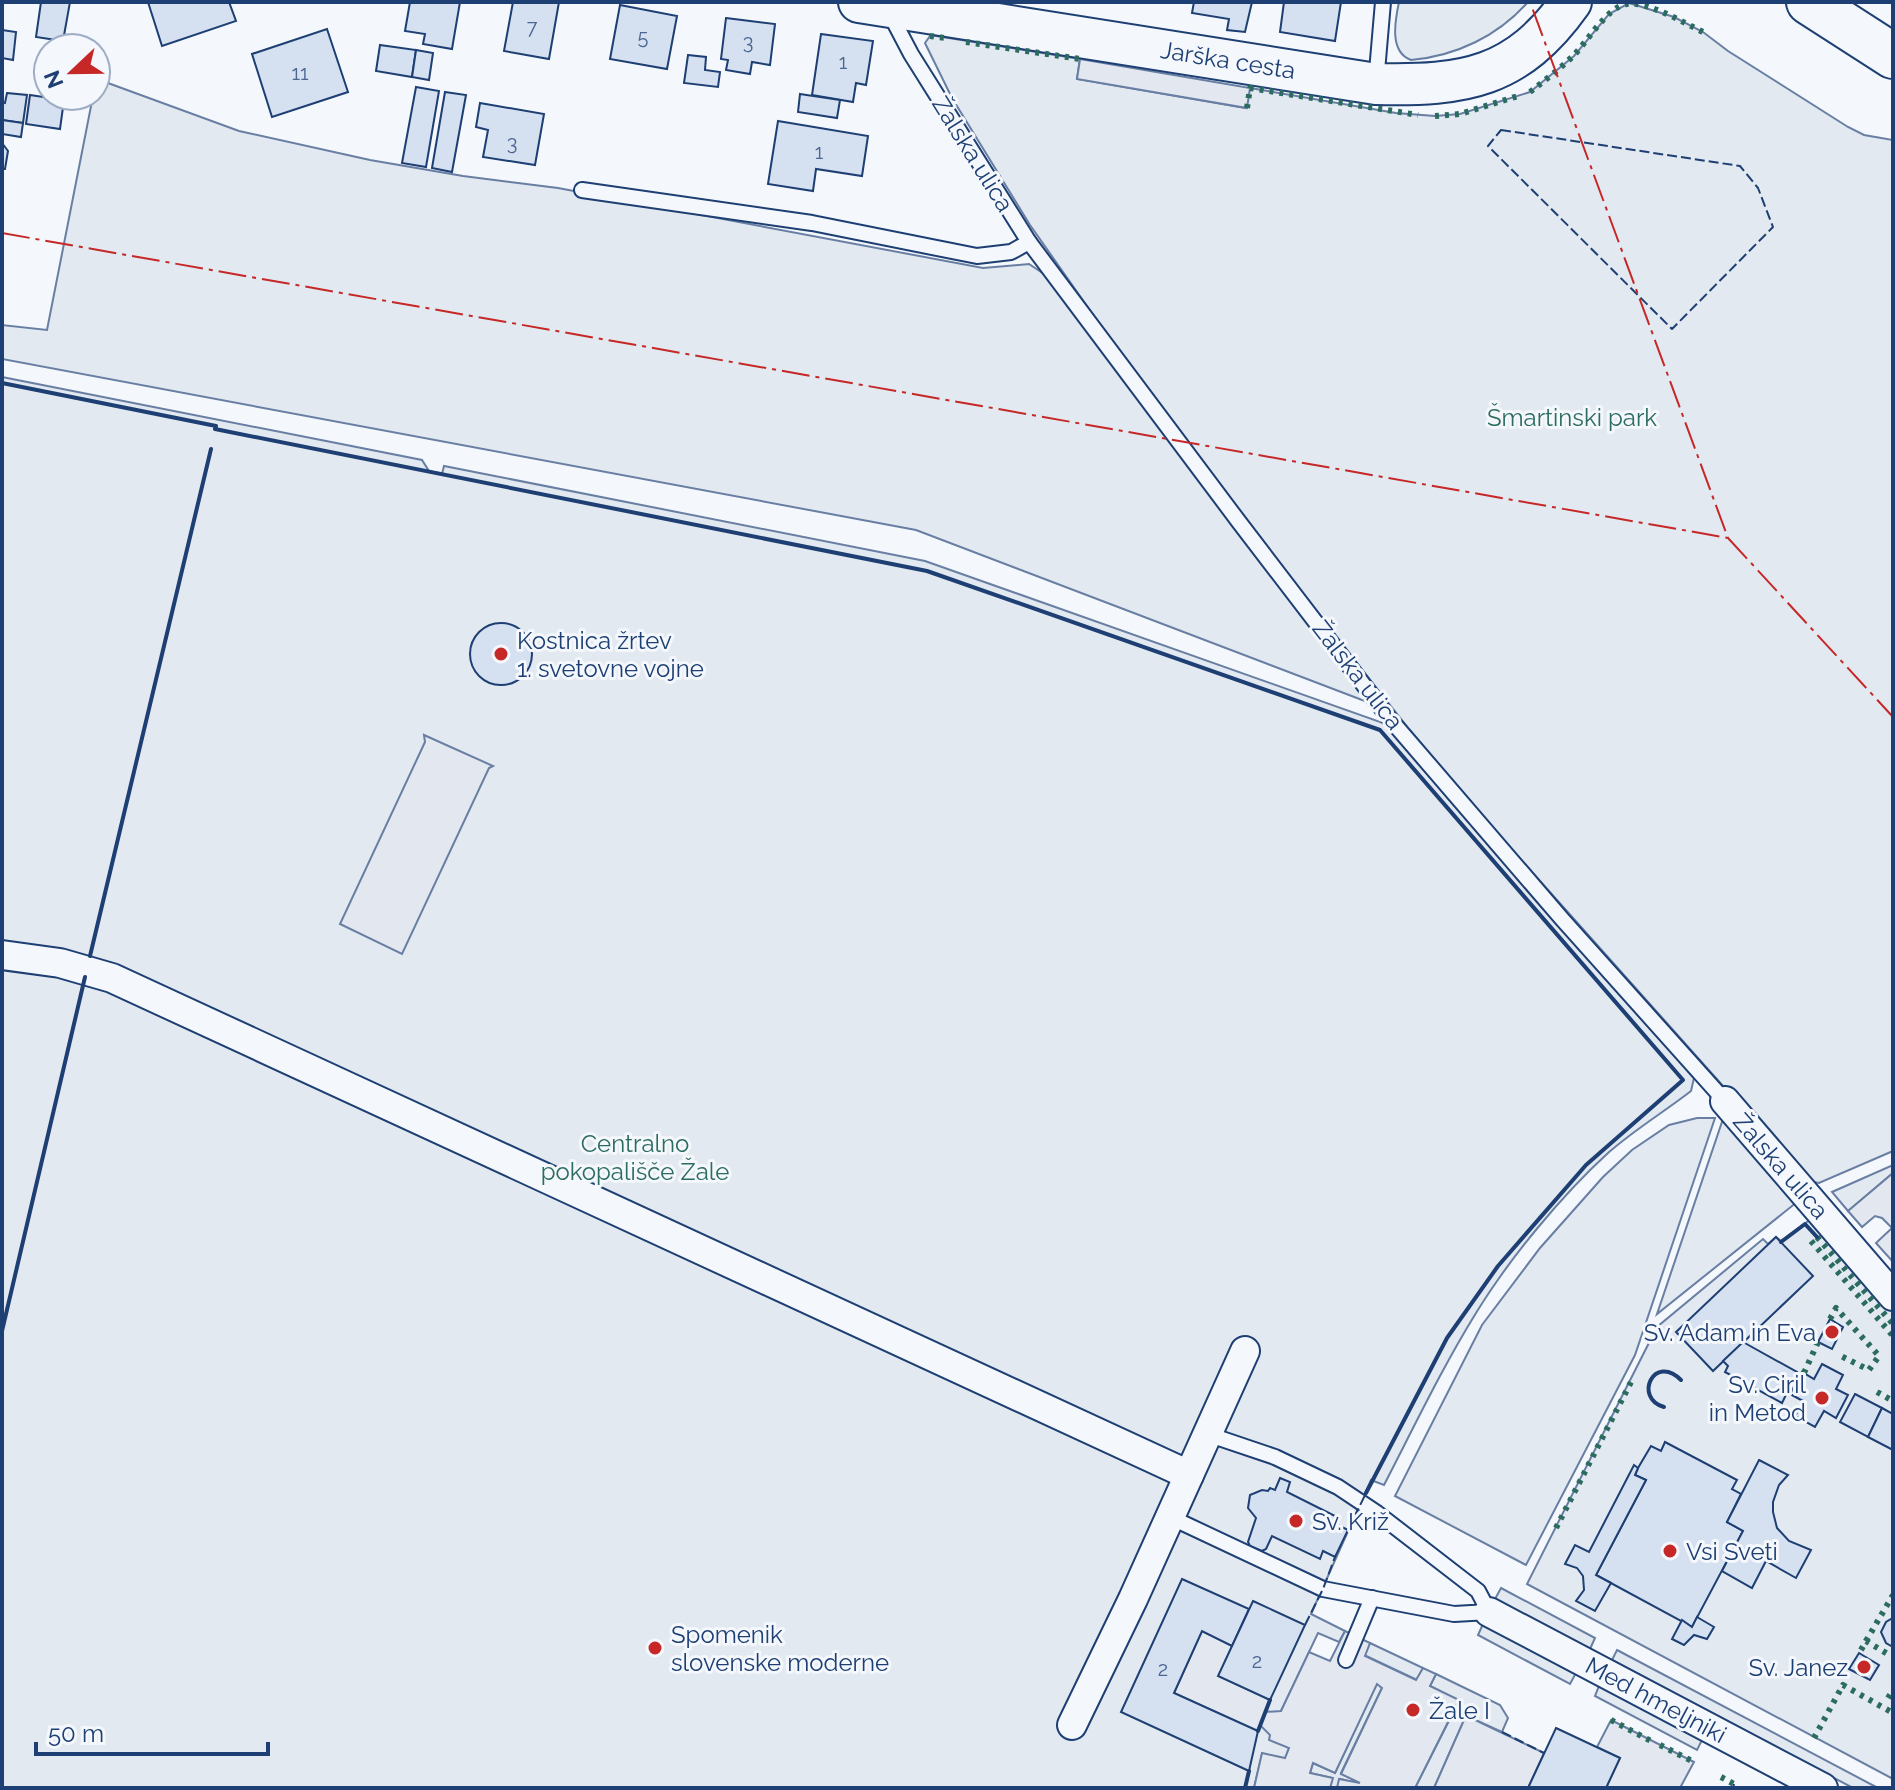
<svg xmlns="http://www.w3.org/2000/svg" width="1895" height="1790" font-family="Raleway,sans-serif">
<rect width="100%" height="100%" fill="#f4f7fb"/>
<g fill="#e3e9f0" stroke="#687fa3" stroke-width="2">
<path d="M1399 2H1528C1498 36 1456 56 1411 60 1389 52 1395 21 1399 2Z"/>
<polygon points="1629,3 1674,17 1703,32 1728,51 1848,127 1864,135 1893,140 1893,1151 1819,1183 1808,1181 1490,825 1409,729 1296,586 1108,336 1030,225 952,98 925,43 930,36 936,36 1080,59 1077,79 1246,108 1250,88 1396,113 1435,116 1460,114 1530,92 1574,56 1609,14"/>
<polygon points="97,79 239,131 370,160 463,176 558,188 983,268 1029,264 1047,276 1255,554 1370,703 916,530 2,359 2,325 47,330 93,96 96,96"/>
<path d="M2 377 422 460 429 471 442 474 444 466 925 561 1386 724 1694 1078 1691 1091C1664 1112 1634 1130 1608 1153 1562 1195 1509 1259 1476 1313 1442 1368 1414 1427 1384 1485L1371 1480 1311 1614 1345 1631 1339 1642 1318 1633 1281 1711 1289 1748 1285 1759 1262 1754 1254 1788H2Z"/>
<polygon points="1697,1118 1715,1118 1635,1355 1526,1565 1395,1496 1482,1325 1540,1248 1603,1177 1632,1150 1669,1125"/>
<polygon points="1723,1119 1797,1202 1657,1314"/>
<polygon points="1893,1165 1893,1173 1848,1211 1832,1192"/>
<polygon points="1811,1219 1893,1312 1893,1779 1527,1584 1657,1327 1763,1239 1768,1244 1776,1237 1781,1241"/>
<polygon points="1501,1588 1595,1638 1590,1649 1495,1599"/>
<polygon points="1483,1624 1576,1673 1570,1684 1478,1635"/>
<polygon points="1370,1643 1423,1668 1417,1680 1364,1655"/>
<polygon points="1617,1650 1878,1788 1853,1788 1612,1660"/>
<polygon points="1436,1674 1500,1705 1508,1718 1502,1732 1471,1718 1464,1720 1434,1788 1415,1788 1459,1701 1430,1686"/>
<polygon points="1377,1683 1382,1688 1341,1773 1362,1784 1340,1779 1337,1788 1330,1788 1332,1778 1310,1773 1313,1763 1335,1773"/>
<polygon points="1599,1686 1702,1740 1697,1750 1595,1696"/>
</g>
<g fill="#e3e8f0" stroke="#687fa3" stroke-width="2">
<polygon points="1080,59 1250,88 1247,108 1077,79"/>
<polygon points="424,735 493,766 489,768 402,954 340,924 425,742"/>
<polygon points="1893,1173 1893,1262 1876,1243 1892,1228 1882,1218 1875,1216 1862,1227 1848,1211"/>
<polygon points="1202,1631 1232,1646 1219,1676 1270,1700 1265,1712 1281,1711 1309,1652 1330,1661 1345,1631 1370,1643 1365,1656 1416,1680 1423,1668 1436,1674 1430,1686 1459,1700 1415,1788 1337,1788 1339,1779 1360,1783 1341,1774 1382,1688 1377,1684 1335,1773 1313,1763 1310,1773 1333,1778 1330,1788 1254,1788 1262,1753 1285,1758 1289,1748 1269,1740 1270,1735 1260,1725 1258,1731 1174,1693"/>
<polygon points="1471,1718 1544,1753 1528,1788 1434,1788 1464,1720"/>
<polygon points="1611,1720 1694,1762 1680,1788 1606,1788 1620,1758 1597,1747"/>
</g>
<g fill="#d5e0f0" stroke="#1d3f73" stroke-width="2">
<polygon points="41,2 70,2 63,41 36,37"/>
<polygon points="148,2 229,2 236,21 162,46"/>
<polygon points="410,2 460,2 452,49 423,44 425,34 405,31"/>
<polygon points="513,2 559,2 549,59 504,51"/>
<polygon points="1192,2 1252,2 1245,32 1227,30 1229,19 1192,13 1194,2"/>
<polygon points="1284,2 1341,2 1335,41 1280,32"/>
<polygon points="620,5 677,16 667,69 610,59"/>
<polygon points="726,18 775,24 770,65 752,62 750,74 726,70 728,60 721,59"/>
<polygon points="327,29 348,92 272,117 252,54"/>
<polygon points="2,30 16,32 13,60 2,58"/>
<polygon points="821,34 873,41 866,85 856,83 853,102 812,95"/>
<polygon points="380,45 416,50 412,77 376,71"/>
<polygon points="416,50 433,53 429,80 412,77"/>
<polygon points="688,55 706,57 705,70 720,72 718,87 684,83"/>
<polygon points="416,87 439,91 426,167 402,163"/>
<polygon points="445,92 466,95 452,172 432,168"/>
<polygon points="7,93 27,95 23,123 2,120 2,102 5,103"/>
<polygon points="800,94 840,100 837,118 798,112"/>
<polygon points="30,95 64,100 60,129 26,124"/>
<polygon points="480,103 544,114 535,165 483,157 488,130 476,127"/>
<polygon points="2,120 23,123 21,137 2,134"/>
<polygon points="778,121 868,136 862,176 816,169 813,191 768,184"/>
<polygon points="2,143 8,151 5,169 2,169"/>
<circle cx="501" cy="654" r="31"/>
<polygon points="1776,1237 1813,1276 1713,1371 1676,1332"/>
<polygon points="1830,1319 1843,1327 1832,1349 1818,1342"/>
<polygon points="1743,1342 1797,1372 1782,1403 1725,1372 1728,1366 1723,1361"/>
<polygon points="1822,1364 1843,1375 1836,1389 1848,1395 1836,1418 1824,1411 1815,1427 1795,1416 1803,1401 1790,1394 1802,1372 1814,1379"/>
<polygon points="1855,1394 1882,1408 1868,1437 1840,1422"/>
<polygon points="1882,1408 1893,1414 1893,1450 1868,1437"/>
<polygon points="1665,1442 1737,1480 1732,1489 1741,1494 1727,1522 1743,1531 1692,1627 1596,1575 1646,1480 1635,1475 1638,1468 1651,1446 1661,1451"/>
<polygon points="1759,1460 1788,1475 1779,1485 1773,1502 1773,1512 1777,1528 1789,1541 1811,1550 1796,1578 1766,1561 1752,1588 1722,1571 1743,1531 1727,1522"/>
<polygon points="1634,1465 1638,1468 1635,1475 1646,1480 1596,1575 1611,1583 1595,1611 1576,1601 1584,1590 1583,1576 1577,1568 1565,1564 1575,1545 1589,1552"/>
<polygon points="1280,1478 1290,1482 1287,1492 1339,1518 1336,1524 1348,1530 1335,1557 1323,1551 1320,1559 1272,1536 1266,1549 1262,1551 1250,1546 1248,1542 1256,1518 1248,1508 1250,1495 1262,1490 1268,1491 1270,1488 1275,1490"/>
<polygon points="1182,1579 1249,1609 1232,1646 1202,1631 1174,1693 1258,1731 1249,1771 1121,1712"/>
<polygon points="1253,1601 1305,1625 1270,1700 1218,1676"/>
<polygon points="1697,1617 1714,1627 1707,1639 1694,1635 1684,1645 1672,1639 1682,1620 1692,1627"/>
<polygon points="1891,1619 1893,1619 1893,1647 1886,1643 1881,1632 1886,1622"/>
<polygon points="1859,1653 1879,1665 1870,1680 1849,1669"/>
<polygon points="1556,1728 1620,1758 1606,1788 1528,1788"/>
</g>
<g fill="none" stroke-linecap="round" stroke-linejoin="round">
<defs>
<g id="lane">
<polyline points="890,14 911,54 1029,242 1239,522 1389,718 1562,919 1725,1101"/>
<polyline points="1376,83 1383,2"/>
<polyline points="582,190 812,223 977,256 1011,252 1029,242"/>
<polyline points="1170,1517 1323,1589 1454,1614 1489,1612 1478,1591 1377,1513 1338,1487 1275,1457 1207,1434"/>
<polyline points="1346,1660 1372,1598"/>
</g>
<g id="street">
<polyline points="2,955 60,963 112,978 1189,1475"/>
<polyline points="1725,1101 1893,1296"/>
<polyline points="1489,1612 1823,1788"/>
<polyline points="1072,1725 1133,1599 1245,1351"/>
</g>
<path id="secondary" d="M859 2 1376 84C1465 86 1517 78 1571 2"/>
<polyline id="primary" points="1809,2 1893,56"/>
</defs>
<use href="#lane" stroke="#1d3f73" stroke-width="18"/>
<use href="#street" stroke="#1d3f73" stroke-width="32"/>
<use href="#secondary" stroke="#1d3f73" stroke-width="44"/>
<use href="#primary" stroke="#1d3f73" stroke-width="48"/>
<use href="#lane" stroke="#f4f7fb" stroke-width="14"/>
<use href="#street" stroke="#f4f7fb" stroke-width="28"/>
<use href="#secondary" stroke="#f4f7fb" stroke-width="40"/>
<use href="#primary" stroke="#f4f7fb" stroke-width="44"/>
<g stroke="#2c6c60" stroke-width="6" stroke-dasharray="4 6" stroke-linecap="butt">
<polyline points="930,36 945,38"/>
<polyline points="966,42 1080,59"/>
<path d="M1530 92C1545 80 1560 69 1574 55 1587 42 1608 6 1627 4 1648 1 1684 23 1703 32"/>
<polyline points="1247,108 1250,88 1418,115"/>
<polyline points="1435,116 1460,114 1518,96"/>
<polyline points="1817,1237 1893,1324"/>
<polyline points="1811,1241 1893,1336"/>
<polyline points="1830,1319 1836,1308 1879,1356 1869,1370 1839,1355"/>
<polyline points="1804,1373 1818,1342"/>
<polyline points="1877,1392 1893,1401"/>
<polyline points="1556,1528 1631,1382"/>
<polyline points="1866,1641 1893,1595"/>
<polyline points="1861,1650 1866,1641 1891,1656"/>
<polyline points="1888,1698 1893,1690"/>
<polyline points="1611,1720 1651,1741"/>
<polyline points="1814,1738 1843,1685 1893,1713"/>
<polyline points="1660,1745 1694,1762"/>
<polyline points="1721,1777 1734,1784"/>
</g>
<g stroke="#1d3f73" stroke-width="2" stroke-dasharray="10 4" stroke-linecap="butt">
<polygon points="1501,130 1740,166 1758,188 1773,227 1672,329 1488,146"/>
<polyline points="1348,1530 1366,1493"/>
<polyline points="1305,1625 1323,1589 1335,1557"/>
<polyline points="1502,1732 1544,1753"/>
<polyline points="1733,1788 1734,1784"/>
</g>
<g stroke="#1d3f73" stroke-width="4">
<polyline points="2,383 216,426 215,429 927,571 1380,730 1683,1080 1586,1165 1498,1266 1447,1338 1366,1493"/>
<polyline points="90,956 211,449"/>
<polyline points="1781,1242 1805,1224 1817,1237"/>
<polyline points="2,1331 85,977"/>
<path d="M1664 1407C1633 1398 1654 1353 1681 1380"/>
<polyline points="1258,1731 1270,1700"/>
<polyline points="1245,1788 1249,1771"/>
</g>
<g stroke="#c62828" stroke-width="2" stroke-dasharray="28 6 4 6" stroke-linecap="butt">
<polyline points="2,233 1728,538 1530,2"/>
<polyline points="1728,538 1893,717"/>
</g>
</g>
<g fill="#c62828" stroke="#f4f7fb" stroke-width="3">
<circle cx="501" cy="654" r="8"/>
<circle cx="1832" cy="1332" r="8"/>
<circle cx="1822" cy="1398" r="8"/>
<circle cx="1296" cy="1521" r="8"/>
<circle cx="1670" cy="1551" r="8"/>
<circle cx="655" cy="1648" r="8"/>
<circle cx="1864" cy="1667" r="8"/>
<circle cx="1413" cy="1710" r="8"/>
</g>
<g text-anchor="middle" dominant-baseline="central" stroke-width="6" stroke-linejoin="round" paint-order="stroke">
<g font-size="20" fill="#4b6792">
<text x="532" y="27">7</text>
<text x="643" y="37">5</text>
<text x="748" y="42">3</text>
<text x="843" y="62">1</text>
<text x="300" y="73">11</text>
<text x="512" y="143">3</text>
<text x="819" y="152">1</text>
<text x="1257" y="1661">2</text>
<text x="1163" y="1669">2</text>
</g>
<g font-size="24" fill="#1d3f73" stroke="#f4f7fb">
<text transform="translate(1228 60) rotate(9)">Jarška cesta</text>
<text transform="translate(973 154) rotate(58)">Žalska ulica</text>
<text transform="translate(1358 675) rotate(52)">Žalska ulica</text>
<text transform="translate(1781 1166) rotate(49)">Žalska ulica</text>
<text transform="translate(1656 1700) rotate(28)">Med hmeljniki</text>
</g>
<g font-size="24" fill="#2c6c60" stroke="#f4f7fb">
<text x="1572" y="417">Šmartinski park</text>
<text x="635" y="1143">Centralno<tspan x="635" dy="28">pokopališče Žale</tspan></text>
</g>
<g font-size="24" fill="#1d3f73" stroke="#f4f7fb" text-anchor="start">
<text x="517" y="640">Kostnica žrtev<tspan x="517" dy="28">1. svetovne vojne</tspan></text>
<text x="1816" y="1332" text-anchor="end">Sv. Adam in Eva</text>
<text x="1806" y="1384" text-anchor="end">Sv. Ciril<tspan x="1806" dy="28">in Metod</tspan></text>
<text x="1312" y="1521">Sv. Križ</text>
<text x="1686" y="1551">Vsi Sveti</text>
<text x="671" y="1634">Spomenik<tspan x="671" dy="28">slovenske moderne</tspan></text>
<text x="1848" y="1667" text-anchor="end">Sv. Janez</text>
<text x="1429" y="1710">Žale I</text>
</g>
</g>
<rect width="1895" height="1790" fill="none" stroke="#1d3f73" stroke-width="8"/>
<g transform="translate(72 72) rotate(248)"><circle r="38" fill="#f4f7fb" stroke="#9eadc5" stroke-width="2"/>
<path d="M0-6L14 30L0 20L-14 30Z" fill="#c62828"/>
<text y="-12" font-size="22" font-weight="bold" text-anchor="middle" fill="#1d3f73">N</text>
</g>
<path d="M36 1742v12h232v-12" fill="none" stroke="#1d3f73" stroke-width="4"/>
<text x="48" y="1742" font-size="24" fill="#1d3f73" stroke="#f4f7fb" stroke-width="6" paint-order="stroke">50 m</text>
</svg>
